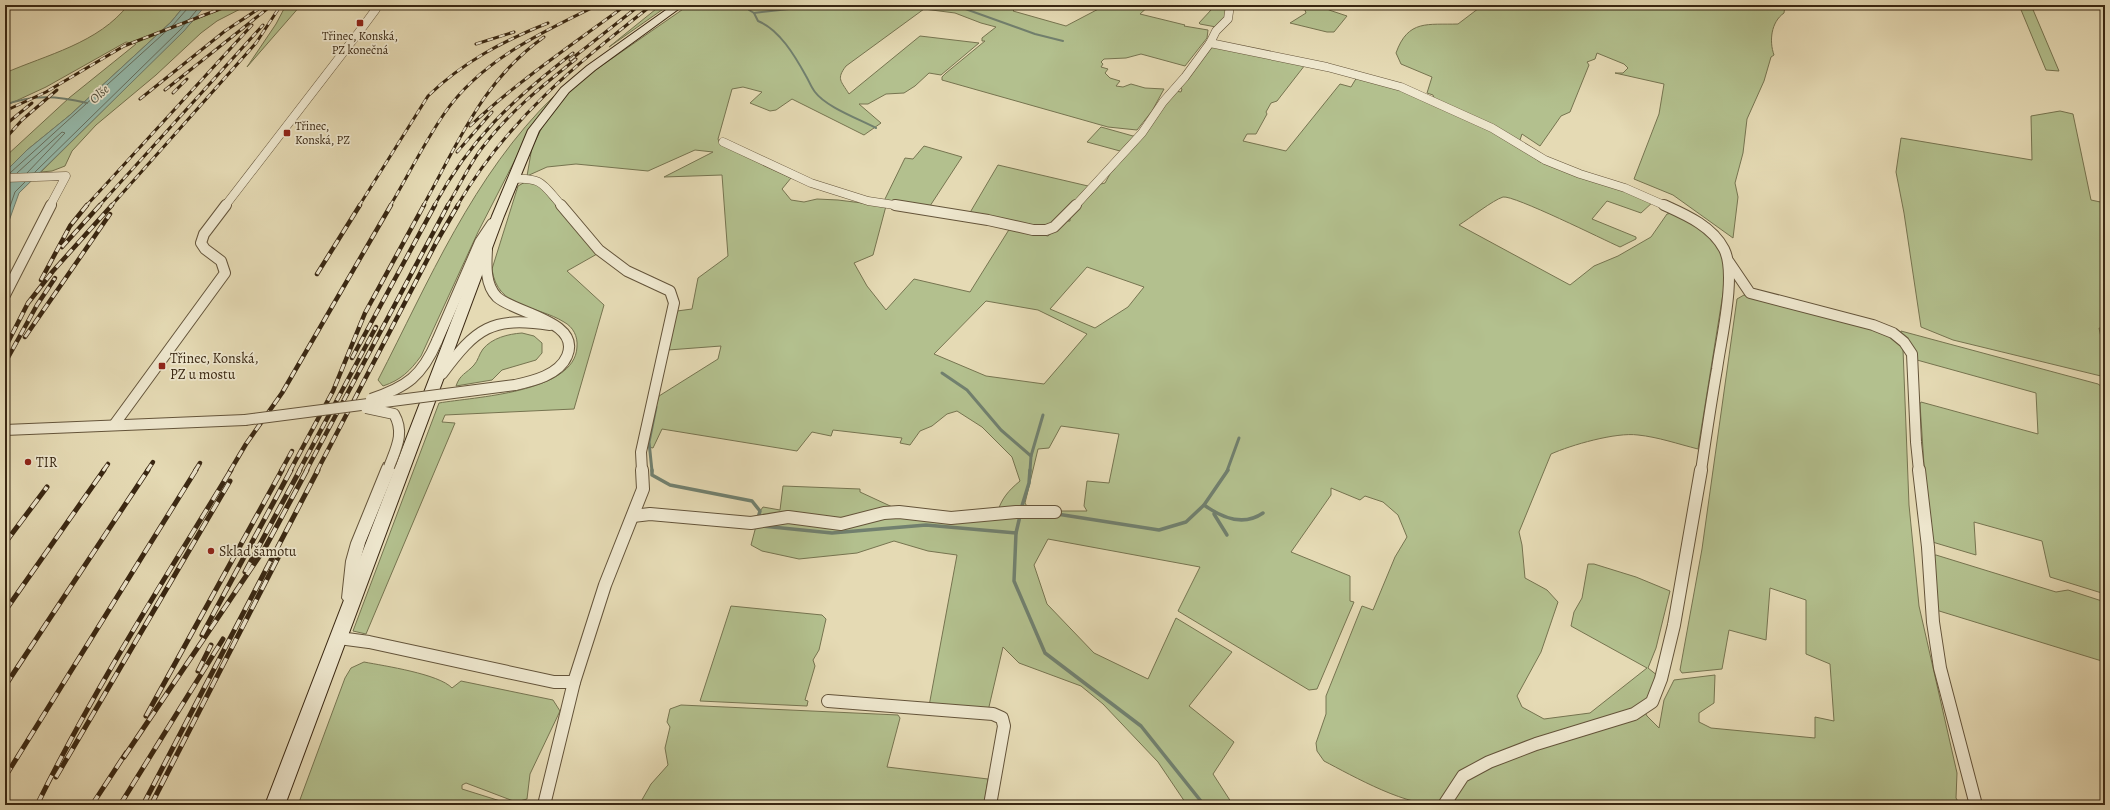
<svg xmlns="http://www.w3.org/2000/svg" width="2110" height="810" font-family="Alegreya,serif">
<rect width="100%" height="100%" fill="#e5dab4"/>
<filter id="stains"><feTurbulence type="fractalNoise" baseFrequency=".005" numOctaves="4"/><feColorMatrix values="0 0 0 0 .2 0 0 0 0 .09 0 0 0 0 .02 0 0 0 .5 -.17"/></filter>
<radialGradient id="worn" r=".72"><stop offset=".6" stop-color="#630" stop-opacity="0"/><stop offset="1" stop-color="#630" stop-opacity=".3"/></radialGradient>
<g fill="#b3c08e" stroke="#767450" fill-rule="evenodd">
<path d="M128 5H185L171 22 70 115 27 150 5 172V157L69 98 136 44 126 42 46 87 5 106V73C46 55 99 43 128 5Z"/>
<polygon points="234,5 248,5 217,21 201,33 156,75 96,125 72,151 65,166 52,171 41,172 194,20"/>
<polygon points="286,5 301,5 247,67 276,24"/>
<polygon points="661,5 669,5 609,47"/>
<path d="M689 5H1019L1013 11 1066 26 1106 5H1150L1140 14 1185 25 1184 26 1208 30 1207 38 1185 66 1141 54 1126 58 1104 59 1101 62 1103 64 1101 67 1108 69 1105 73 1110 78 1120 81 1116 86 1123 87 1131 84 1145 88 1164 89 1152 111 1137 130 1108 127 942 80V77L946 73 985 41H982V38L996 27 981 23 955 13 924 9 846 66C836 79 841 81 849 94L920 36 979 43 941 75 929 73 915 86 904 93 886 94 868 104H859L881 123 864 135 792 99 776 110 770 111 750 103 762 92 743 87 732 89 718 139 720 144 791 178 782 189 791 200 804 202 817 199 838 200 886 206 873 255 854 263 867 286 886 310 914 279 970 292 1010 228 1048 236 1065 221H1070V217L1101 184 1105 183 1110 174 1142 136 1175 91 1181 92 1182 89 1179 87 1202 55 1213 46 1305 65 1277 101 1271 103 1266 112 1267 114 1256 134H1247L1243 141 1286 151 1340 84 1351 87 1357 77 1411 92 1508 139 1540 162 1654 201 1641 213 1607 201 1592 219 1636 237V239L1620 247C1604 240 1514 195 1503 197 1493 200 1469 219 1459 225L1570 285 1594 266 1618 256 1651 237 1667 214 1672 213 1708 232 1723 254 1725 281 1698 449C1678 444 1658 437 1638 435 1616 432 1571 445 1551 454L1519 532 1522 545 1525 578 1547 590 1558 602 1541 652 1517 696 1522 707 1544 719 1590 713 1647 668 1571 626 1574 612 1582 598 1588 564H1594L1636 577 1670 591 1656 648 1648 668 1658 676 1651 695 1642 707 1647 716 1659 728 1664 700 1674 680 1715 675 1714 703 1699 713V722L1711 728 1815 738V717L1834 721 1830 664 1806 654V600L1770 588 1766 640 1729 630 1722 669 1682 673 1680 670 1702 549 1737 299 1744 295 1872 327 1897 339 1903 349 1909 505 1919 606 1957 773 1956 798 1960 805H1442L1441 803C1412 810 1351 775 1324 761L1317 751 1316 743 1326 714V696L1362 606 1373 610 1395 557 1407 537 1398 515 1383 502 1365 496 1360 500 1331 488V495L1291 552 1350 576V601L1354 602 1317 689 1309 690 1178 611 1200 567 1048 539 1034 565 1047 604 1094 653 1148 679 1176 618 1232 652 1189 706 1234 742 1213 774 1233 805H1187L1158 762 1103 704 1081 686 1019 663 1003 647 988 711 929 706 957 555 928 551 894 541 857 553 799 559 762 551 751 545 760 511 763 507 780 510 783 486 860 489V492L914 517 997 513C1002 498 1008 491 1020 481L1012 457 982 427 957 411 947 414 932 426 920 431 910 445 900 443 902 438 833 430 831 436 812 432 797 451 662 429 653 448 644 446 659 396 718 359 721 346 668 350 677 311 692 309 698 278 728 256 722 175 664 177 713 152 695 150 648 171 576 164 547 167 527 176 532 147 550 112 581 80ZM1087 267 1144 287 1128 307 1095 328 1050 309ZM986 301 1038 310 1087 334 1044 384 986 376 934 354ZM1061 426 1119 434 1109 483 1087 481 1084 506 1087 511H1055L1028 508 1025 503 1038 449 1049 448Z"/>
<polygon points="1192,5 1227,5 1226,16 1216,27 1200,24 1199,23 1211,10"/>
<polygon points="1285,5 1322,5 1329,10 1347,16 1334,32 1327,32 1290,23 1306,13 1305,10"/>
<path d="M1483 5H1785L1784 13C1771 22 1769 41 1774 55L1771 57 1764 81 1747 119 1743 153 1735 183 1738 197 1733 238 1673 195 1634 179 1659 114 1664 84 1615 73H1623L1628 68 1624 64 1597 53 1595 59 1587 62 1589 65 1570 112 1561 116 1540 146 1522 134 1519 143 1435 100 1433 95 1427 93 1432 77 1401 64 1396 53C1408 19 1428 25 1458 24Z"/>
<polygon points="2019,5 2031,5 2059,71 2046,70"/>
<path d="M554 96 535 121 478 232 421 356C410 371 401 380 383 386L378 380C429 281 473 175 554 96Z"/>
<polygon points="2060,111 2073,114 2091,200 2105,203 2105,329 2099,328 2105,356 2105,377 1953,340 1921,327 1904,213 1896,172 1901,138 2032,160 2031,116"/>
<polygon points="1101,127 1133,136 1134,136 1120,151 1087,142"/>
<polygon points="924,146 962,157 928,209 884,201 905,158 913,159"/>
<polygon points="998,165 1088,186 1053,224 1041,229 968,216"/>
<path d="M527 181 537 183 597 254 567 271 604 305 574 409 445 415 442 422 455 423 366 634 353 631 439 403C473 397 575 393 577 347 578 336 573 327 564 322 537 305 497 309 492 269L518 186Z"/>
<polygon points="1901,331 2098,384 2105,389 2105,594 2050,577 2042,541 1974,522 1976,555 1929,541 1920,404 1921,402 2038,434 2036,393 1917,360 1900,337"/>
<path d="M522 333 534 336 542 343V353L536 360 502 370 492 380 456 386C460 374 466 374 474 365 478 361 479 354 483 349 492 338 508 334 522 333Z"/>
<polygon points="1936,555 2056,592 2068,590 2105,602 2105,662 1936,610 1931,556"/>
<polygon points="731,606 822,615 826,619 819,650 813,660 815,666 805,700 808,701 807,706 700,701"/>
<path d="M364 662C385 666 439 674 452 688L461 681 553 700 560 711 530 774 527 799 516 802 466 783 462 785V789L513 805H298L345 678 351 668Z"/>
<polygon points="681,705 898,715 900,718 887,767 988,779 984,805 639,805 651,784 668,765 665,748 670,727 667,722 670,709"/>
</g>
<polygon fill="#96bbad" stroke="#71806f" points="185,5 206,5 184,31 19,193 5,232 5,172 27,150 70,115 171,22"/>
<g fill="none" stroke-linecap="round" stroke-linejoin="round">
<g stroke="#687160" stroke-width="1">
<polyline points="35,172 181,29 201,5"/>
<polyline points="10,173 173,25 187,9 188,5"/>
<polyline points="17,173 62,132 65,133 27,173"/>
<polyline points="5,221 15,192 25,182"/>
</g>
<g stroke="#71806f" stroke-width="2">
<polyline points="947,5 957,6 1035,34 1063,41"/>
<polyline points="749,10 754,13 798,8 929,5"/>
<path d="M754 13 758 21C779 29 795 56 806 76 809 81 811 87 815 92 826 107 859 119 876 128"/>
<path d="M5 105C33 94 58 96 87 103"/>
</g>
<g stroke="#71806f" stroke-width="3">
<polyline points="942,373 967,390 1001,430 1031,456 1030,471"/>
<polyline points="1031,456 1043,415"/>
<polyline points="652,471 649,442 656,407"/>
<polyline points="1227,471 1239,438"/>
</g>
<g stroke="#71806f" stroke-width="3.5">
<polyline points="652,470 652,475 670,485 752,501 760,511 758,518"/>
<path d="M1204 505C1222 518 1243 527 1263 513"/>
<polyline points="1021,509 1029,483 1030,470"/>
<polyline points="1057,514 1159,530 1186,522 1204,505 1228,470"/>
<polyline points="1214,514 1227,535"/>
<polyline points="762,526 832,533 926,525 1016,533 1020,516"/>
<polyline points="1016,533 1014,581 1045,653 1141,726 1204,805"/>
</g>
<defs>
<g id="minor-far2">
<polyline points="1210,43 1216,31 1228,19 1230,5"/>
<polyline points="723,142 811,183 868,201 901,206"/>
<polyline points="5,178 66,176 50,206"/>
<path d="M513 179C543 177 543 185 562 206"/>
<polyline points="225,206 359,32 376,9 375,5"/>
<polyline points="1075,206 1142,133 1163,102 1185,77 1210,43 1327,67 1401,87 1492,128 1545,160 1580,174 1625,188 1666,206"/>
</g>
<g id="minor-far1">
<polyline points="561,205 599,250 627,271 670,291 674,303 641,452 642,471"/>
<polyline points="895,205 988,220 1033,230 1046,230 1054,227 1076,205"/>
<path d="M1664 205C1686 215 1712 226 1724 249 1737 274 1721 339 1717 369 1711 403 1706 437 1701 471"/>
<path d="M487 250C486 265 485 285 497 297 514 313 582 321 567 356 559 375 533 381 515 385"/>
<polyline points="1729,262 1750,293 1873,325 1893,333 1904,342 1912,354 1916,442 1919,471"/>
<polyline points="5,295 51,205"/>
<polyline points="437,341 480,242 492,224"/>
<path d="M442 374C476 328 492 316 550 325"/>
<polyline points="114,425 225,273 221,261 205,249 201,243 204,234 226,205"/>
<polyline points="5,430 245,420"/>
</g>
<g id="minor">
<polyline points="1919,470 1928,547 1933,622 1940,668 1976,805"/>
<polyline points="633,516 650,514 751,523 788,517 841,524 884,513 899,512 951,518 1016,512 1055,512"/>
<polyline points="339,638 369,642 554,682 574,682"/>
<polyline points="828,701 993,714 1002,718 1004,726 990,805"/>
<polyline points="544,805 574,682 605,585 643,489 642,470"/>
<polyline points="1444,805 1463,776 1489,762 1536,744 1634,714 1652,702 1661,679 1674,625 1701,470"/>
</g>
<polygon id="tertiary" points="389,462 394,463 396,467 365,543 360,561 358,598 355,602 350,604 345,602 342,598 346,561 351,543 382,467 384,463"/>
<polygon id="secondary" points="673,5 684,5 595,70 569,92 539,131 504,216 285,805 265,805 492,216 528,130 561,88 587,66"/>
</defs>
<use href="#minor-far2" stroke="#64543a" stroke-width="9"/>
<use href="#minor-far1" stroke="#64543a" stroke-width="12"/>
<use href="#minor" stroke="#64543a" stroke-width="14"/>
<use href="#tertiary" stroke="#64543a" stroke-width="2"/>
<use href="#secondary" stroke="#392712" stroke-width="2"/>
<use href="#minor-far2" stroke="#eee7ce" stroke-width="8"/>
<use href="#minor-far1" stroke="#eee7ce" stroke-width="10"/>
<use href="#minor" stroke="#eee7ce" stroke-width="12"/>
<use href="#tertiary" fill="#eee7ce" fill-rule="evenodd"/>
<use href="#secondary" fill="#eee7ce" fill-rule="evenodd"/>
<defs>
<g id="rail-far2">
<polyline points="476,44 514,32"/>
<polyline points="570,60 640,5"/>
<polyline points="165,90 272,5"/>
<polyline points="173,93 187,79"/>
<polyline points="140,99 225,31 263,6"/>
<polyline points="5,111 46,92 124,46 230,5"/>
<polyline points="5,125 32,103"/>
<path d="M470 126C518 81 573 44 626 5"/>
<polyline points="5,139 22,120 57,90"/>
<polyline points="457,152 492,112"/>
<polyline points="86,206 252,25"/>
<polyline points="99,206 263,25"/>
<polyline points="111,206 256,43 281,5"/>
<path d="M359 206 428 96C463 62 503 41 548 23"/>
<path d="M390 206C408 176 424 143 444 114 480 61 542 32 598 5"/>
<path d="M423 206C459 142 482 81 544 37"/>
<path d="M434 206C471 138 512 100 573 53"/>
<path d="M447 206C459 187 469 165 482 148 508 113 542 86 576 59"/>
<path d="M457 206C509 118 573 67 652 5"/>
</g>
<g id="rail-far1">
<polyline points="62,247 100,205"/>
<polyline points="317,274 360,205"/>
<polyline points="41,280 70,226 87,205"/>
<polyline points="25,337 110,214"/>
<polyline points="5,348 28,303 53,271 112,205"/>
<polyline points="352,358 435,205"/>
<polyline points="5,363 37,305 55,278"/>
<polyline points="103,471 108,464"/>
<polyline points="147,471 153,462"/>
<polyline points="195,471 200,463"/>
<polyline points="230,471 246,444 282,393 391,205"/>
<polyline points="281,471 292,451"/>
<polyline points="290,471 333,391 365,313 424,205"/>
<polyline points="299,471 376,327"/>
<polyline points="306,471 448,205"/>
<polyline points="317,471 437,241 458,205"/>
</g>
<g id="rail">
<polyline points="5,543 47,487"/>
<polyline points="245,572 300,470"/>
<polyline points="5,611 104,470"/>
<polyline points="202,635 291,470"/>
<polyline points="198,671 211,645"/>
<polyline points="5,686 148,470"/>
<polyline points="146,716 282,470"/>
<polyline points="124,757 265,548 307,470"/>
<polyline points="5,777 196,470"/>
<polyline points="56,777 230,481"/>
<path d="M37 805C94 689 164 580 231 470"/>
<polyline points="92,805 126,753"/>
<polyline points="120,805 223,639"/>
<polyline points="143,805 318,470"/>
<polyline points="151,805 281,552"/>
</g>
</defs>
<use href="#rail-far2" stroke="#392712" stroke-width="3"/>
<use href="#rail-far1" stroke="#392712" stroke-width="4.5"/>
<use href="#rail" stroke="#392712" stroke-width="5"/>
<use href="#rail-far2" stroke="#eee7ce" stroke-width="2" stroke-dasharray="6" stroke-linecap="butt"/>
<use href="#rail-far1" stroke="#eee7ce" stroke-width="3" stroke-dasharray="8" stroke-linecap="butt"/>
<use href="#rail" stroke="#eee7ce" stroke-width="3.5" stroke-dasharray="11" stroke-linecap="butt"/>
<defs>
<g id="minor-bridge">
<path d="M371 399C407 387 422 376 437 341"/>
<path d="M366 408 394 414C405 433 396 448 389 467"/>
<polyline points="245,420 515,385"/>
</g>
</defs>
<use href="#minor-bridge" stroke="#64543a" stroke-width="12" stroke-linecap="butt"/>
<use href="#minor-bridge" stroke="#eee7ce" stroke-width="10"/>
</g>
<g fill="#8f2418" stroke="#eee7ce" stroke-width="1.5">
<rect x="356" y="19" width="8" height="8" rx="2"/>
<rect x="283" y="129" width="8" height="8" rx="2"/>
<rect x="158" y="362" width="8" height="8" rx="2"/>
<circle cx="28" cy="462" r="4"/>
<circle cx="211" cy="551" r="4"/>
</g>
<g text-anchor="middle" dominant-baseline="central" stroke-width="3.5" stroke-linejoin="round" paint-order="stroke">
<g font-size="12" fill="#392712" stroke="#eee7ce">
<text x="360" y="36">Třinec, Konská,<tspan x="360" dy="14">PZ konečná</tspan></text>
<text x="295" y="126" text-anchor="start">Třinec,<tspan x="295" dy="14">Konská, PZ</tspan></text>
</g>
<g font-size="13" font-style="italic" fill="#504c39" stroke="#eee7ce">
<text transform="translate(99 94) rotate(-42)">Olše</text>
</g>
<g font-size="14" fill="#392712" stroke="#eee7ce" text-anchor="start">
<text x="170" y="358">Třinec, Konská,<tspan x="170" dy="16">PZ u mostu</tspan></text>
<text x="36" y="462">TIR</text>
<text x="219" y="551">Sklad šamotu</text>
</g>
</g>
<rect width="2110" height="810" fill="none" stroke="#e5dab4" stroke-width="20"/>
<rect x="6" y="6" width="2098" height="798" fill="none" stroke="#392712" stroke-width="2"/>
<rect x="10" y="10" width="2090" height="790" fill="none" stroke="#392712"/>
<rect width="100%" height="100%" filter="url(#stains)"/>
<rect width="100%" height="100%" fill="url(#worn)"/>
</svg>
